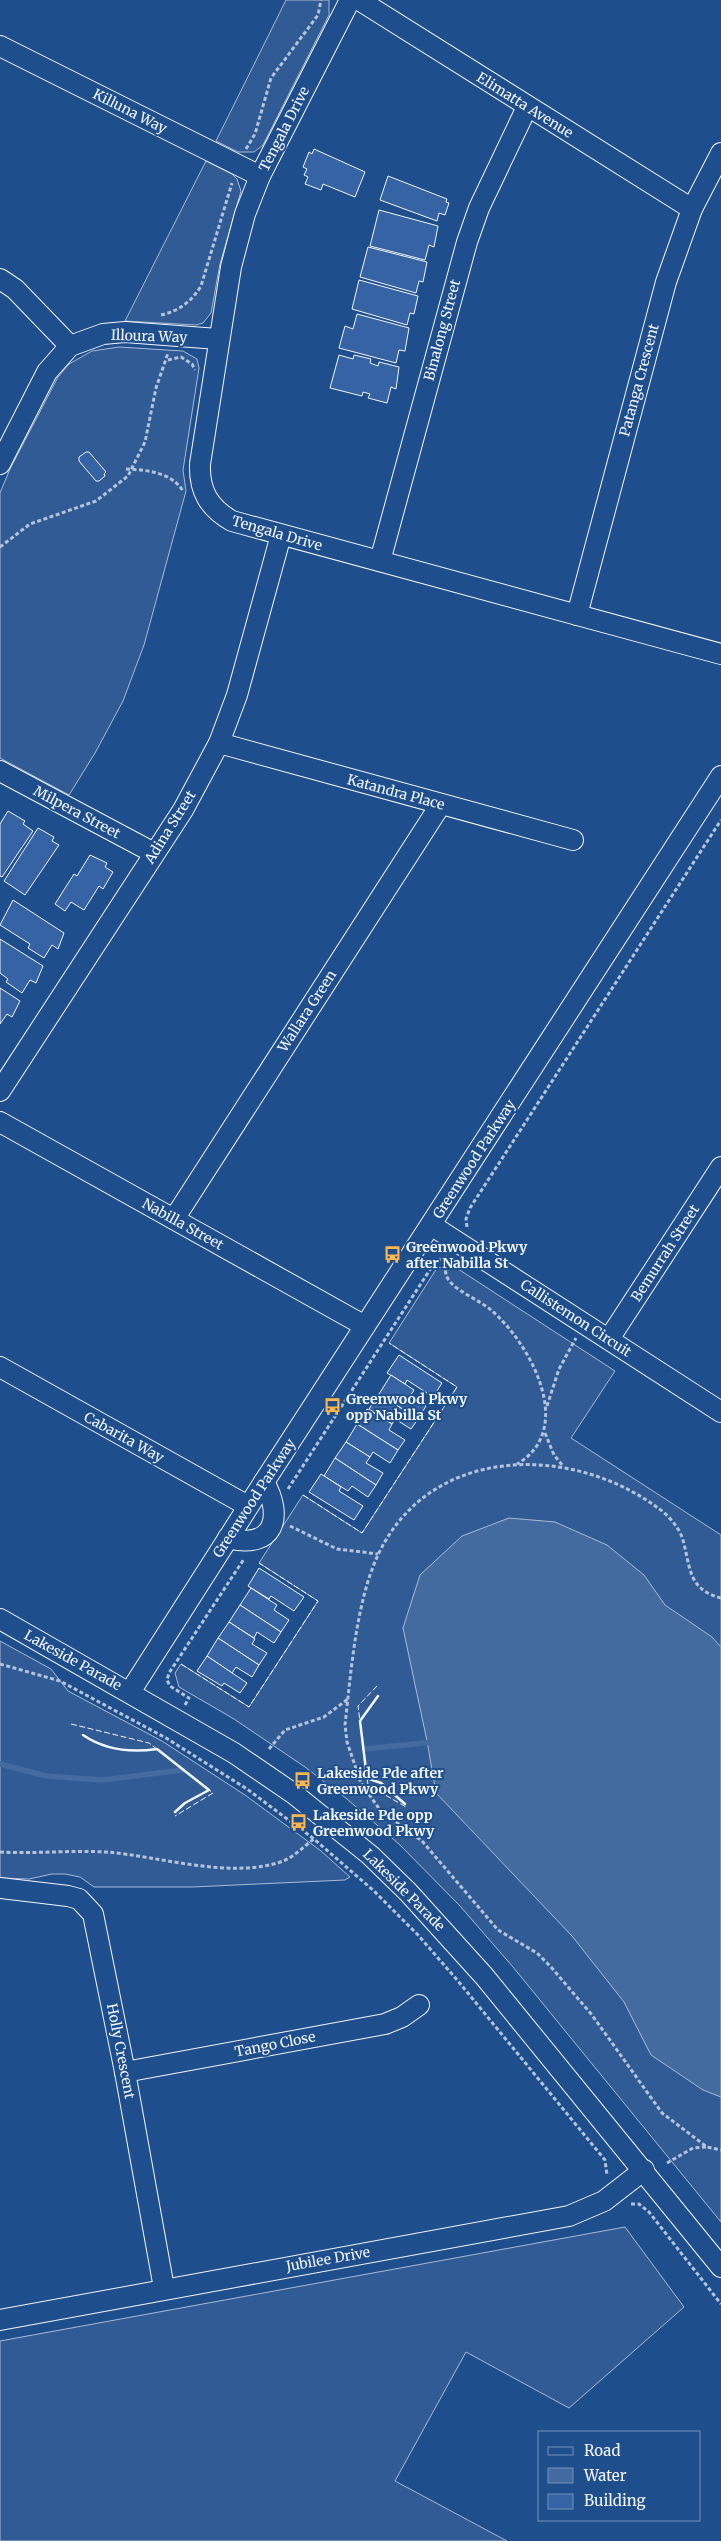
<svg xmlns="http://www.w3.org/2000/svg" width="721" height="2541" font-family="Merriweather,serif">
<rect width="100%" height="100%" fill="#1f4e8c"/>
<g fill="#305b95" stroke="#a8bbd7">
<polygon points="286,0 329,0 329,15 263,145 254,152 238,152 216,141"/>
<polygon points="206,161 232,174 237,179 241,191 220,264 211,313 203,323 196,325 125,321"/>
<polygon points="119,347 183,351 197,359 199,368 183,470 186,491 144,645 123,701 95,753 69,795 0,758 0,493 10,469 58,377 69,364 92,351"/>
<polygon points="452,1265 615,1371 571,1438 721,1535 721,2222 513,1967 460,1906 400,1845 347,1799 305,1767 234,1719 179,1687 175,1673 181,1664 249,1707 318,1601 259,1563 303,1495 362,1533 457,1387 389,1343 437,1268"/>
<polygon points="0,1641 51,1669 68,1691 162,1741 245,1795 321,1851 350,1877 345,1880 192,1887 94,1887 80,1877 65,1874 52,1874 29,1879 0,1878"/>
<polygon points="625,2227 684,2307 569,2408 466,2352 395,2481 507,2541 0,2541 0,2341"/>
</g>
<polygon fill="#446ba0" stroke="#a8bbd7" points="509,1518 555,1522 607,1545 644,1575 665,1605 712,1637 721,1647 721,2097 703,2090 651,2055 624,2002 572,1936 436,1793 427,1741 403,1628 420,1575 462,1536"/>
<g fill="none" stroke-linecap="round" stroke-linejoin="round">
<g stroke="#446ba0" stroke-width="5.5">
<polyline points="364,1749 434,1742"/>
<polyline points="0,1764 46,1776 103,1780 183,1770"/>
</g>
</g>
<g fill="#3563a3" stroke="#f2f6ff">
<polygon points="314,149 365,172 355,197 323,184 321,190 305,184 308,177 304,175 307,169 303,167 309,152 312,154"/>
<polygon points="388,176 447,199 446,202 449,203 445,215 439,213 437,221 380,200"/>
<polygon points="379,210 438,226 434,247 429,245 425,260 370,246"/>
<polygon points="368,247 427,262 423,282 419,281 416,293 360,277"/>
<polygon points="359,280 418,296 414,314 410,313 407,325 352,309"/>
<polygon points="357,314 409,328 405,351 399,350 396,363 339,348 345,326 353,329"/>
<polygon points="339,355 353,359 354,355 371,359 370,363 378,366 379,362 399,367 396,389 391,387 387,403 368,398 370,394 363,392 362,396 330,388"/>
<polygon points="86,452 89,452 106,472 104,474 105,476 99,481 96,481 79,461 79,457"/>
<polygon points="8,811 25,821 23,824 33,831 2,877 0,876 0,824"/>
<polygon points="38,828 54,837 52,841 59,845 25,895 4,881"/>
<polygon points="90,855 107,863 105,867 113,872 103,889 99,886 84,910 71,902 65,911 55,904 74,874 77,876"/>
<polygon points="13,900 64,933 58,949 52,945 44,958 28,948 30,944 0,925"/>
<polygon points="0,939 43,966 36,983 30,980 22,993 6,982 8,979 0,973"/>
<polygon points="0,988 20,1001 12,1017 7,1014 0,1024"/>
<polygon points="399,1355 442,1383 433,1397 407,1380 405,1384 387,1373"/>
<polygon points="391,1375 414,1390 410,1396 426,1406 418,1419 379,1394"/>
<polygon points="379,1394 418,1419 411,1429 395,1419 392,1424 369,1409"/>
<polygon points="367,1409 392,1424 389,1430 405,1440 398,1450 357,1424"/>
<polygon points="357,1424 398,1450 390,1463 373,1452 370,1457 346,1442"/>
<polygon points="346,1442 370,1457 366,1463 383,1473 376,1485 335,1458"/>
<polygon points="335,1458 376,1485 368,1497 352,1486 348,1491 324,1476"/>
<polygon points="321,1474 341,1487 339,1491 363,1506 354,1520 309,1492"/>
<polygon points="259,1568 304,1597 294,1611 271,1596 269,1599 248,1586"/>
<polygon points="251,1588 277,1605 274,1610 289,1620 281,1632 240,1605"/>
<polygon points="240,1605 281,1632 274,1643 257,1632 254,1638 229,1622"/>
<polygon points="229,1622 255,1639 252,1644 267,1653 259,1665 218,1638"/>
<polygon points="218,1638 259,1665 252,1677 236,1667 232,1673 207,1656"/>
<polygon points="207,1656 247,1683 240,1693 224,1683 222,1686 197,1671"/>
</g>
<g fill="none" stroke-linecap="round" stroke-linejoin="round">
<defs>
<g id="minor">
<path d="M350 0 260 176 245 214 231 267 200 464C199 491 209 508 232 521L721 654"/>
<polyline points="359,0 692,209"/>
<polyline points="0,46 260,176"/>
<polyline points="0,279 15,289 70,346"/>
<polyline points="0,464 47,372 70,346 103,334 125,332 218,339"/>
<polyline points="380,561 467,242 479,208 527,107"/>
<polyline points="577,615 666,282 692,209 721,153"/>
<polyline points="219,743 573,840"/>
<polyline points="0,771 154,853"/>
<polyline points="0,1091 183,810 219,743 237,695 281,535"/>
<polyline points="0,1122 365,1326"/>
<polyline points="174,1219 441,804"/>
<polyline points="431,1225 721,1412"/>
<polyline points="609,1339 721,1167"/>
<polyline points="0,1367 248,1506"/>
<path d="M228 1538C274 1550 284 1517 264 1482"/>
<polyline points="0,1619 234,1753 294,1794 370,1855 408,1892 484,1976 721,2267"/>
<polyline points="130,1692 264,1482 721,776"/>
<polyline points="0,1888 68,1896 79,1899 93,1914 125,2072 164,2288"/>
<polyline points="125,2072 385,2024 402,2017 419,2005"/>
<polyline points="0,2320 569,2216 604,2201 644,2170"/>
</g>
</defs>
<use href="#minor" stroke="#f2f6ff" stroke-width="22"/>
<g stroke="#b3c4dc" stroke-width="3" stroke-dasharray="4 2.5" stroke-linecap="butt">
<polyline points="246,149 255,134 271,78 318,15 321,0"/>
<path d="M161 315C179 311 192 301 201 286L232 183"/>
<polyline points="168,360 181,357 192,364 195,370"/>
<path d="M126 469C147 470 171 472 183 491"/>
<polyline points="0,547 30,524 96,501 128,476 145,442 156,388 168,353"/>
<polyline points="467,1227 466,1219 470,1208 721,820"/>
<path d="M449 1258C445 1265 444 1272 448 1279 454 1290 481 1301 491 1310 530 1343 577 1429 517 1464"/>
<polyline points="547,1406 559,1369 576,1338"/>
<polyline points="545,1433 554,1455 563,1466"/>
<polyline points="288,1489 433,1265 438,1260 447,1257"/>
<polyline points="290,1526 337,1549 378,1554"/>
<path d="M721 1598C686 1589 691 1565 682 1537 678 1526 667 1514 658 1508 570 1443 429 1445 378 1555 356 1602 351 1672 345 1725L347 1742 361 1783 380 1810 422 1841 498 1930 537 1953 551 1967 592 2015 662 2113 707 2147 721 2150"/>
<polyline points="0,1664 60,1681 166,1738 247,1789 314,1839 374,1891 418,1935 458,1981 605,2160 607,2175"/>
<polyline points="185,1705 189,1698 170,1686 167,1680 169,1673 244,1559"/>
<polyline points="269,1749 285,1730 324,1717 348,1699"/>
<path d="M0 1852C35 1854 71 1850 106 1852 159 1856 232 1880 283 1861 294 1857 304 1846 314 1839"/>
<polyline points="667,2163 693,2148 706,2147"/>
<polyline points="631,2204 639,2204 649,2212 721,2304"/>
</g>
<use href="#minor" stroke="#1f4e8c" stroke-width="20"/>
<g stroke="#f2f6ff" stroke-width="1" stroke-dasharray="6 2.5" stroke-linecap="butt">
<polyline points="303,1495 362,1533 457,1387 389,1343"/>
<polyline points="181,1664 249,1707 318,1601 259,1563"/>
<polyline points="377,1686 358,1706 368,1785 406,1807"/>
<polyline points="71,1724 149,1743 213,1793 175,1816"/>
</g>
<g stroke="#f2f6ff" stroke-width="2.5">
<polyline points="378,1696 360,1721 367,1778 381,1783 405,1804"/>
<path d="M83 1735C105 1750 130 1753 157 1749L209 1790 185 1803 175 1812"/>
</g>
</g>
<defs>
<symbol id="bus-bare" viewBox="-9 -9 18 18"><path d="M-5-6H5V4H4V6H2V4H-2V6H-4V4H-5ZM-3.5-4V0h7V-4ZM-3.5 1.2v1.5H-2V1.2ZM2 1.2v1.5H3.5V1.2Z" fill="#ffb74d" stroke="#1f4e8c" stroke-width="2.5" paint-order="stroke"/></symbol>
</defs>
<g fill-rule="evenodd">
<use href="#bus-bare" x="380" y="1242" width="25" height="25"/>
<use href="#bus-bare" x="320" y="1394" width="25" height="25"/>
<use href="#bus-bare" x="290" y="1768" width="25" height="25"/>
<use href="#bus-bare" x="286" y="1810" width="25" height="25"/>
</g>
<g text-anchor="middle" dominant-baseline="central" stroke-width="4" stroke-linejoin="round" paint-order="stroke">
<g font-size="14" fill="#f2f6ff" stroke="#1f4e8c">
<text transform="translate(525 105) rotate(32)">Elimatta Avenue</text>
<text transform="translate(130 111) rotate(27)">Killuna Way</text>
<text transform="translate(284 129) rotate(-63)">Tengala Drive</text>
<text transform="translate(442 330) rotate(-75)">Binalong Street</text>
<text transform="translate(149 336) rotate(2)">Illoura Way</text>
<text transform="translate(639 380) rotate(-75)">Patanga Crescent</text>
<text transform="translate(277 533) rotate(16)">Tengala Drive</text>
<text transform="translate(396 792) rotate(15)">Katandra Place</text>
<text transform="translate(77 812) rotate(28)">Milpera Street</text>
<text transform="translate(170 827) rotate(-58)">Adina Street</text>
<text transform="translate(307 1011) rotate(-57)">Wallara Green</text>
<text transform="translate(474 1159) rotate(-57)">Greenwood Parkway</text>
<text transform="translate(183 1224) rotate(29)">Nabilla Street</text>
<text transform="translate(665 1253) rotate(-57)">Bemurrah Street</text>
<text transform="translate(576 1318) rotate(33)">Callistemon Circuit</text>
<text transform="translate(124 1437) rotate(29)">Cabarita Way</text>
<text transform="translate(254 1498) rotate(-57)">Greenwood Parkway</text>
<text transform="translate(73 1660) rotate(29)">Lakeside Parade</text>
<text transform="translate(404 1890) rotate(45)">Lakeside Parade</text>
<text transform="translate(275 2044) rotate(-11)">Tango Close</text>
<text transform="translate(121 2051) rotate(79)">Holly Crescent</text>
<text transform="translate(328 2259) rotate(-10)">Jubilee Drive</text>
</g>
<g font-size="14" font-weight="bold" fill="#f2f6ff" stroke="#1f4e8c" text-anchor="start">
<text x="406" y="1247">Greenwood Pkwy<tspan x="406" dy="16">after Nabilla St</tspan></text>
<text x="346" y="1399">Greenwood Pkwy<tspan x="346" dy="16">opp Nabilla St</tspan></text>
<text x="317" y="1773">Lakeside Pde after<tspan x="317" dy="16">Greenwood Pkwy</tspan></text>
<text x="313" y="1815">Lakeside Pde opp<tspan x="313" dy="16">Greenwood Pkwy</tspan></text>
</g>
</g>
<rect x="538" y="2431" width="162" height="90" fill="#1f4e8c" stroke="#7391ba"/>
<rect x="548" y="2447" width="25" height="8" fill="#1f4e8c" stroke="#7391ba"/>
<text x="584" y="2456" font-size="15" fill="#f2f6ff">Road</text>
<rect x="548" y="2468" width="25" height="15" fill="#446ba0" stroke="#7391ba"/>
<text x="584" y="2481" font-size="15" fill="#f2f6ff">Water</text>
<rect x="548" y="2494" width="25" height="15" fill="#3563a3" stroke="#7391ba"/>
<text x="584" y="2506" font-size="15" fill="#f2f6ff">Building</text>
</svg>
